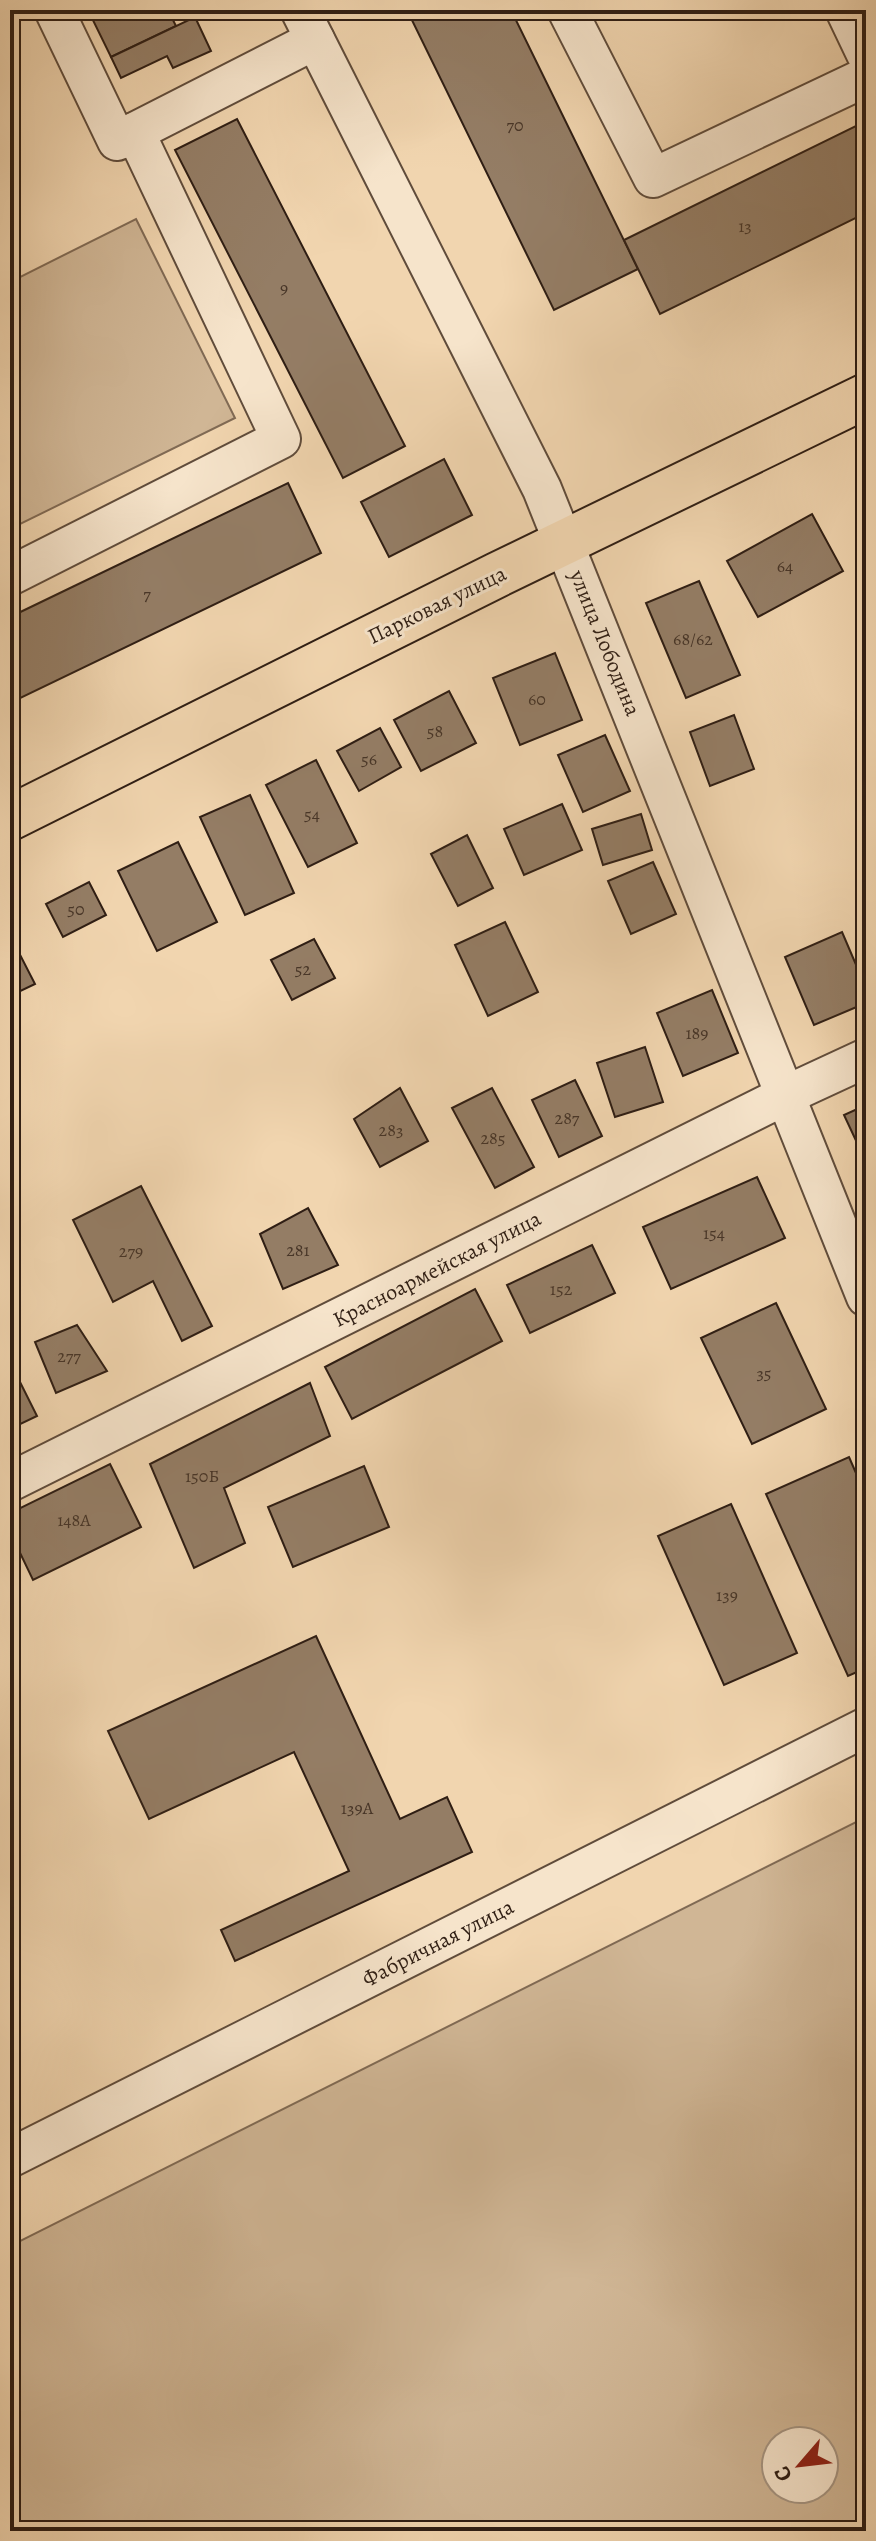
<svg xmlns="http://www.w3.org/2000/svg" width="876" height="2541" font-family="Alegreya,serif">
<rect width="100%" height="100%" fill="#f1d5af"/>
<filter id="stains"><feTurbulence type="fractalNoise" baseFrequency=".0025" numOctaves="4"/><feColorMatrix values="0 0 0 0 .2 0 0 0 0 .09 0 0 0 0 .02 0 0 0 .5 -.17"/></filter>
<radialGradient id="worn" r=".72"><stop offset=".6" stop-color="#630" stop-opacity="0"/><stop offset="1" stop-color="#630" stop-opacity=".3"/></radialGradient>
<g fill="#d0b695" stroke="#806a54" stroke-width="2" fill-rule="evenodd">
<polygon points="136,219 235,418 10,529 10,282"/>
<path d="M866 1817V2531H10V2246ZM776 2441H824V2489H776Z"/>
</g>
<g fill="#947d65" stroke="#2f1e14" stroke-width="2">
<polygon points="88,10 168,10 176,26 111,57"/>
<polygon points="407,10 511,10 638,269 554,310"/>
<polygon points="195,17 211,51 173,68 167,56 121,78 111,57"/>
<polygon points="237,119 405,446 343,478 175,150"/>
<polygon points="866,121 866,213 660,314 624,240"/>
<polygon points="444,459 472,515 389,557 361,502"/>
<polygon points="288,483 321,553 10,703 10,617"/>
<polygon points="812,514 843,571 758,617 727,561"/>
<polygon points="699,581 740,675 686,698 646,603"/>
<polygon points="555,653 582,720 520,745 493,678"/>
<polygon points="449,691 476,743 421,771 394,720"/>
<polygon points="734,715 754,769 710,786 690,732"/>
<polygon points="380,728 401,767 359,791 337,751"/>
<polygon points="605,735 630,791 583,812 558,755"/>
<polygon points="316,760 357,843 308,867 266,785"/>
<polygon points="250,795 294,893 245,915 200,817"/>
<polygon points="562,804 582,850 524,875 504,829"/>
<polygon points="641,814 652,850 603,865 592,829"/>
<polygon points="467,835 493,888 458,906 431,854"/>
<polygon points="178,842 217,922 157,951 118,871"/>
<polygon points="653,862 676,914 631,934 608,881"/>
<polygon points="89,882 106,915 63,937 46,904"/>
<polygon points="505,922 538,992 488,1016 455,945"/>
<polygon points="842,932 866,988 866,1003 814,1025 785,957"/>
<polygon points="314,939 335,978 292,1000 271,960"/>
<polygon points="15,945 35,984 10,996 10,947"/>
<polygon points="712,990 738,1053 683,1076 657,1013"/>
<polygon points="645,1047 663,1102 615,1117 597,1063"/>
<polygon points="575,1080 602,1136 559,1157 532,1100"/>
<polygon points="400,1088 428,1141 380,1167 354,1119"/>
<polygon points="492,1088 534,1167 495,1188 452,1108"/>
<polygon points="866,1105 866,1162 844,1115"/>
<polygon points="757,1177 785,1238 671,1289 643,1227"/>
<polygon points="141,1186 212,1326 182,1341 153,1281 113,1302 73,1220"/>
<polygon points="308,1208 338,1265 283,1289 260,1234"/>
<polygon points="592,1245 615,1293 530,1333 507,1285"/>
<polygon points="475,1289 502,1341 352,1419 325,1367"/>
<polygon points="776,1303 826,1409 752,1444 701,1338"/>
<polygon points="77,1325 107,1371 56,1393 35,1342"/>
<polygon points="10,1362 37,1416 10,1429"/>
<polygon points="310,1383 330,1436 224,1488 245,1543 194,1568 150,1464"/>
<polygon points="849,1457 866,1496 866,1668 848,1676 766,1494"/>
<polygon points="110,1464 141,1527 33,1580 10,1532 10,1513"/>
<polygon points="364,1466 389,1527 293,1567 268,1507"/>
<polygon points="731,1504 797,1653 724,1685 658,1536"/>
<polygon points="316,1636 400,1819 447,1797 472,1852 235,1961 221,1930 349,1871 294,1752 149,1819 108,1731"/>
</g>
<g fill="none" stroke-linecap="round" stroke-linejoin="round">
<defs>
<g id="minor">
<polyline points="54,10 117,141 315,40"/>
<polyline points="300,10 542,489 866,1297"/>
<polyline points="567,10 653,178 866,77"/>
<polyline points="845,10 866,54"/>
<polyline points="10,576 281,439 135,132"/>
<polyline points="10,1482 784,1096 866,1058"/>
<polyline points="10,2158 866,1727"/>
</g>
<polyline id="major" points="10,818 497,575 866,396"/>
</defs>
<use href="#minor" stroke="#604c3b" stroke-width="42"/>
<use href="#major" stroke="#2f1e14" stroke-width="48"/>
<use href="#minor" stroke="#f6e4cb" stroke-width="38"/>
<use href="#major" stroke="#f1d5af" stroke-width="44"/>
</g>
<g text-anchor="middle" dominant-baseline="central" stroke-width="6" stroke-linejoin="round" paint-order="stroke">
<g font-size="18" fill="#483628">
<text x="515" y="125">70</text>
<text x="745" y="226">13</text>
<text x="284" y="288">9</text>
<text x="785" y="566">64</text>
<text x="147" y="594">7</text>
<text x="693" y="639">68/62</text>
<text x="537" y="699">60</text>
<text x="435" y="731">58</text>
<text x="369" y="759">56</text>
<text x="312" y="814">54</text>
<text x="76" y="909">50</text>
<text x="303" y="969">52</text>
<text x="697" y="1033">189</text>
<text x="567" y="1118">287</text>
<text x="391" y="1130">283</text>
<text x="493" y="1138">285</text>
<text x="714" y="1233">154</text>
<text x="298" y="1250">281</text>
<text x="131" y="1251">279</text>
<text x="561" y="1289">152</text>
<text x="69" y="1356">277</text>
<text x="764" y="1373">35</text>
<text x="202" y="1476">150Б</text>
<text x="74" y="1520">148А</text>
<text x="727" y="1595">139</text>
<text x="357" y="1808">139А</text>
</g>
<g font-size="22" fill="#2f1e14" stroke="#f6e4cb">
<text transform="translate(437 605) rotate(-26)">Парковая улица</text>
<text transform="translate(605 643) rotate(68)">улица Лободина</text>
<text transform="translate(437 1269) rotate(-27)">Красноармейская улица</text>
<text transform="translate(438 1943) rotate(-27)">Фабричная улица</text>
</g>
</g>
<rect width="876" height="2541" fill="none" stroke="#f1d5af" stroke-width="40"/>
<rect x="12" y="12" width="852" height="2517" fill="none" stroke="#2f1e14" stroke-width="4"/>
<rect x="20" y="20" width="836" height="2501" fill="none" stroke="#2f1e14" stroke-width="2"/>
<g transform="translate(800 2465) rotate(242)"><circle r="38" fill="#f6e4cb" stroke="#a69582" stroke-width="2"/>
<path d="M0-6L14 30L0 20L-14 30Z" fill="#8f2418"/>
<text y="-12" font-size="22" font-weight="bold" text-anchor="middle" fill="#2f1e14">С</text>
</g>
<rect width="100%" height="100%" filter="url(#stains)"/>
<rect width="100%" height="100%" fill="url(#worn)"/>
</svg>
